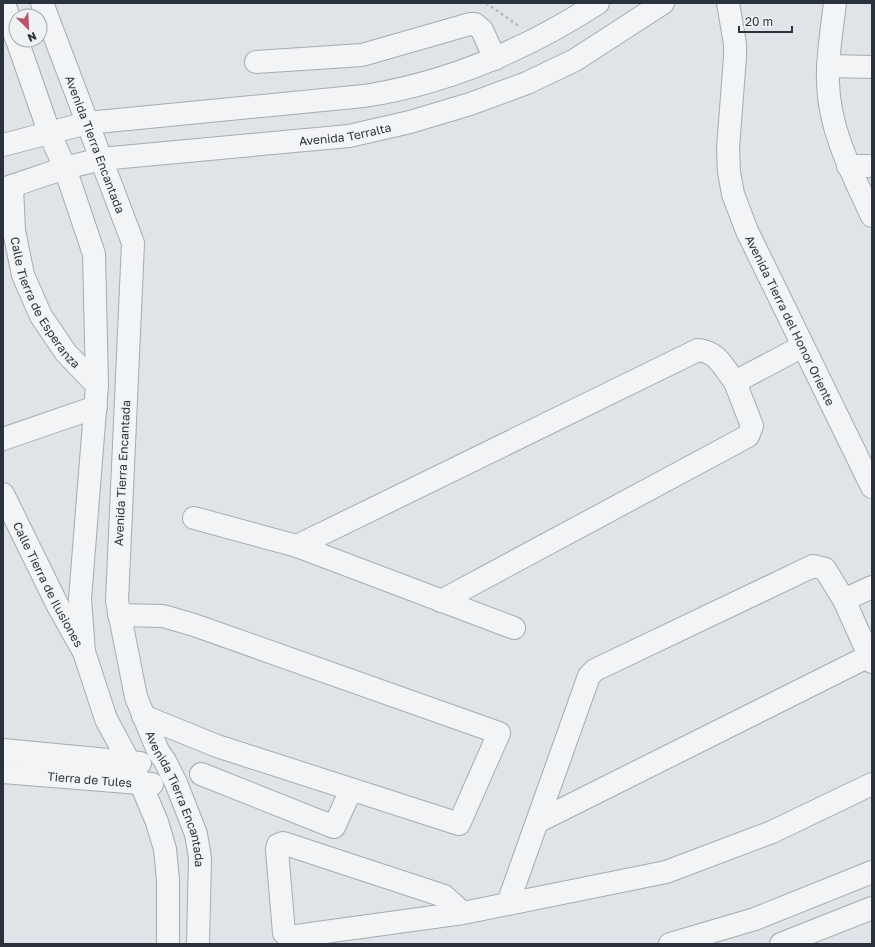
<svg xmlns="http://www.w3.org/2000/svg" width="875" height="947" font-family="'Golos Text',sans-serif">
<rect width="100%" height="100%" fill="#e0e3e7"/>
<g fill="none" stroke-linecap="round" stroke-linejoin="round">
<defs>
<g id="minor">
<polyline points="4,3 16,38"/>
<path id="s1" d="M42 3 133 243 117 601 136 697 158 751 165 761 176 783 196 834 200 858 198 944"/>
<path id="s2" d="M728 3 735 44V57L728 148 729 172 733 194 747 231 872 487"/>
<path d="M835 3C832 29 827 56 828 83 829 130 853 175 872 216"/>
<polyline points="17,40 49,132 65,168 94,254 97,385 80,599 84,652"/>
<polyline points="256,62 362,55 470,24 475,24 482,30 495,59"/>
<polyline points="828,66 872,67"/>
<path d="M3 145 87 123 364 96C448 83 527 49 598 3"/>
<polyline points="848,166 872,166"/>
<path id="s3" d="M12 186 14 231 23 275 41 316 66 353 97 385"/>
<path id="s4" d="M3 189 65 168 101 159 349 136 410 122 470 104 527 83 575 60 663 3"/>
<polyline points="3,439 96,407"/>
<path id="s5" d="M3 494 57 604 84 652 106 719 141 784 157 822 165 849 168 880V944"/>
<polyline points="194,518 297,546 514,628"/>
<path d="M297 546 698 350C718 352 723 367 735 382L803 346"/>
<polyline points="844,600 872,662"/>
<polyline points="441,601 748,436 752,426 735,382"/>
<polyline points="119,615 163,616 194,625 499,733 459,824 217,746 143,716"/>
<polyline points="3,750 140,763"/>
<path id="s6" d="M3 772 152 784"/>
<polyline points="201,774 334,827 351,790"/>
<polyline points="537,822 869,656"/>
<polyline points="508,903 589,676 595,670 813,566 825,569 844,600 872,587"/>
<polyline points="463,913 444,896 283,843 278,845 277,850 284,933 289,937 463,913 666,872 772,832 872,784"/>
<polyline points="670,944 755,919 872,872"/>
<polyline points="781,944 872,908"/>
</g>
</defs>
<use href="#minor" stroke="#a6abb1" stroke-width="24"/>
<polyline stroke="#b6babe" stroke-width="2.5" stroke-dasharray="3 3" stroke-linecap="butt" points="486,3 519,26"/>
<use href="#minor" stroke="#f2f4f6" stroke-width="22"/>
</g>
<g text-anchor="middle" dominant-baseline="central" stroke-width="3" stroke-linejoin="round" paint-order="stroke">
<g font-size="12" fill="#2a333d" stroke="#eff2f5">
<text stroke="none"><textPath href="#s4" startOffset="348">Avenida Terralta</textPath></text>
<text stroke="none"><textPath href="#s1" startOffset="151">Avenida Tierra Encantada</textPath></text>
<text stroke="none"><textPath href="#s3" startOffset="124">Calle Tierra de Esperanza</textPath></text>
<text stroke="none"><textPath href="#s2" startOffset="331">Avenida Tierra del Honor Oriente</textPath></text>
<text transform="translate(122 473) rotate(-87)">Avenida Tierra Encantada</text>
<text stroke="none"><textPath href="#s5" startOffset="101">Calle Tierra de Ilusiones</textPath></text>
<text stroke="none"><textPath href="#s6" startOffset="87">Tierra de Tules</textPath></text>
<text stroke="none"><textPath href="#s1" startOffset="823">Avenida Tierra Encantada</textPath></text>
</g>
</g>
<rect width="875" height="947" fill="none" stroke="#2a333d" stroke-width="8"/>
<g transform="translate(28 28) rotate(156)"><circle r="19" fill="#eff2f5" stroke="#a0a6ab"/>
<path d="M0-3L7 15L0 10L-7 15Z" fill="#bf526b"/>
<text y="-6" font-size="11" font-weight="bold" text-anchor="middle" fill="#2a333d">N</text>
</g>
<path d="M739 26v6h53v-6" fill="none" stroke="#2a333d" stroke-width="2"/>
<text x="745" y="26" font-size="12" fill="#2a333d" stroke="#eff2f5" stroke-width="3" paint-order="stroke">20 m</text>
</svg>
